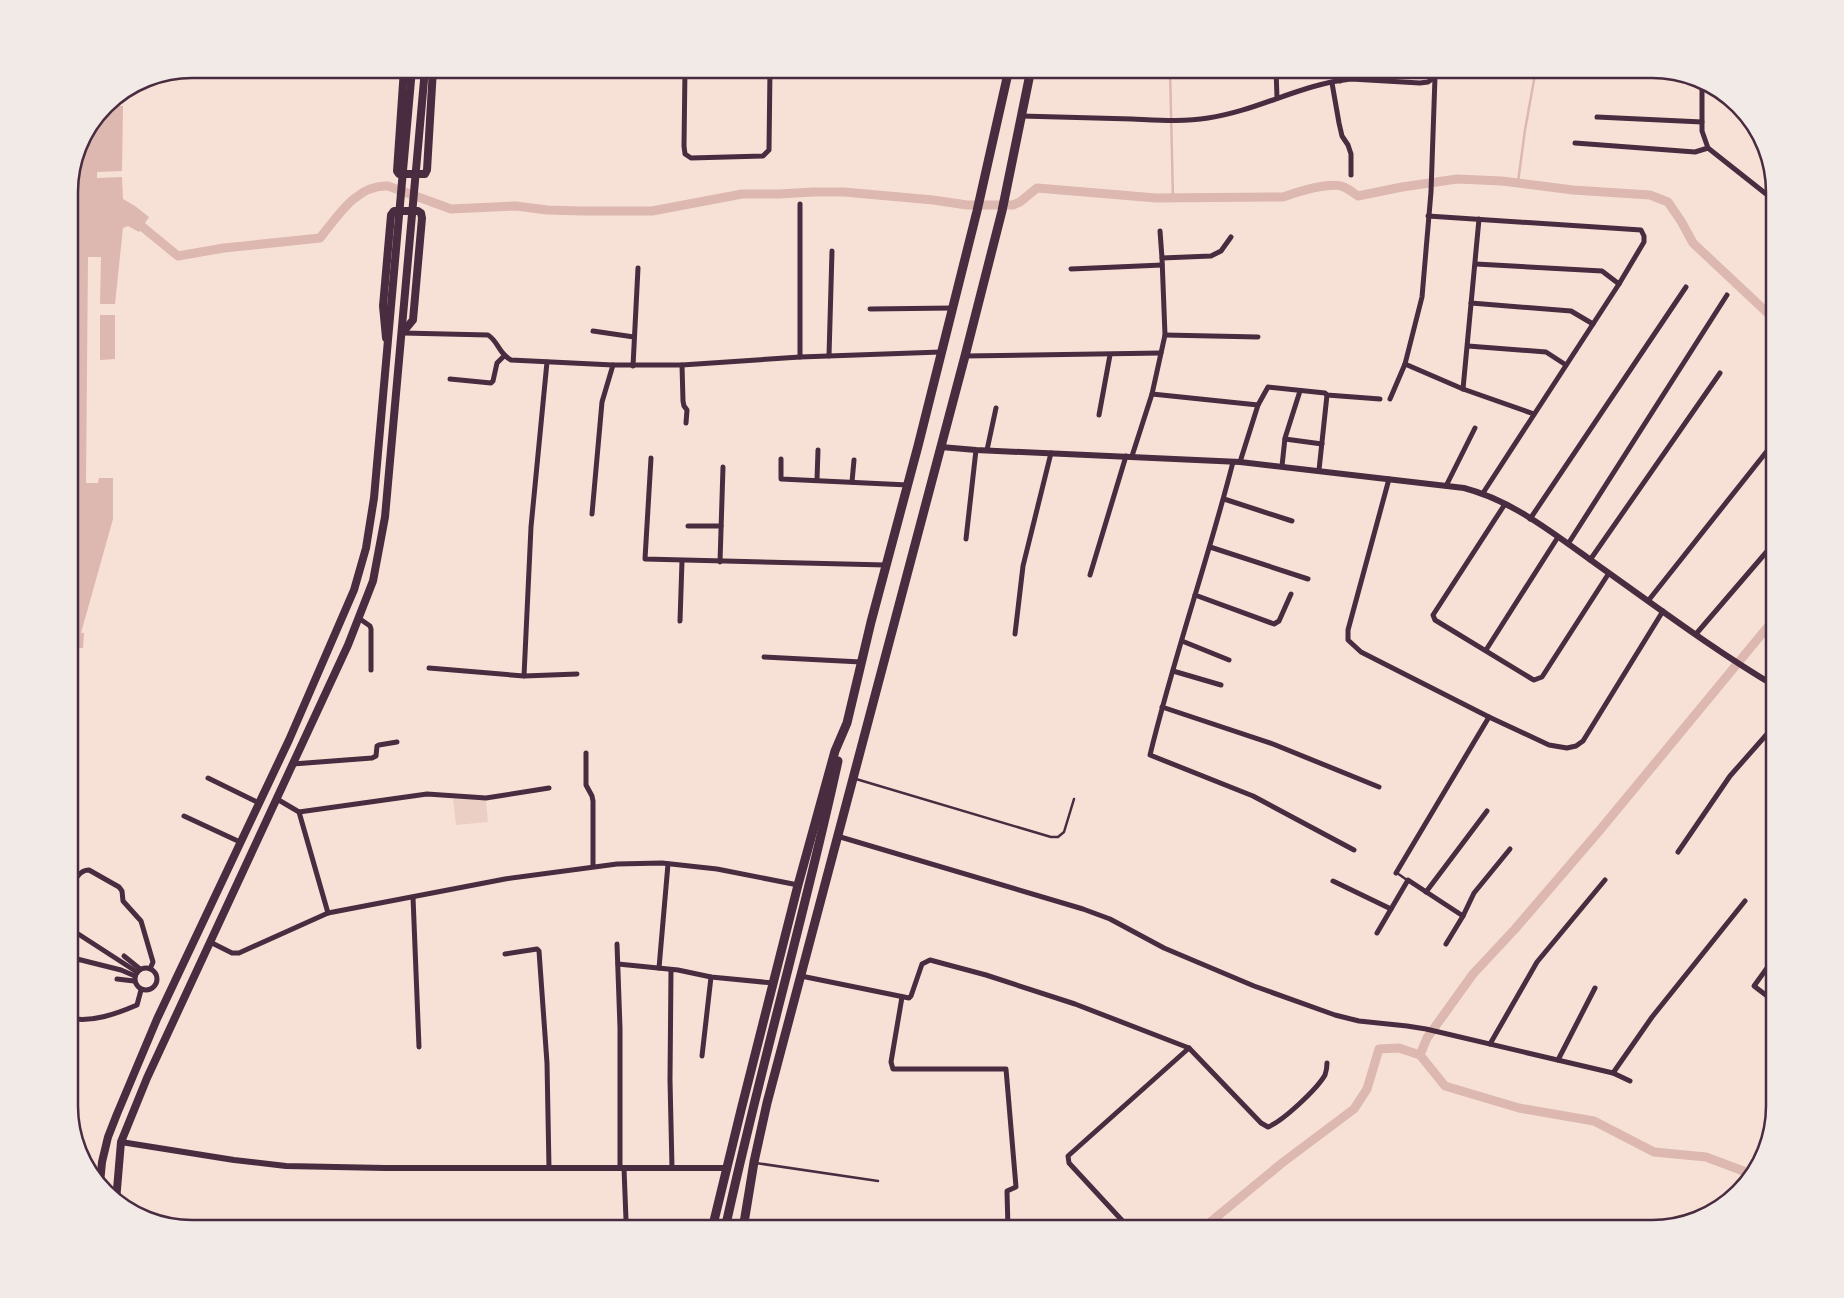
<svg xmlns="http://www.w3.org/2000/svg" width="1844" height="1298" font-family="'Alegreya Sans',sans-serif">
<rect width="100%" height="100%" fill="#f7e1d7"/>
<polygon fill="#ebcfc5" points="453,799 486,800 488,822 456,825"/>
<g fill="#dcb8b0">
<polygon points="105,105 123,106 122,171 97,172 97,178 122,177 123,199 135,206 149,217 139,232 128,226 123,228 115,304 100,304 101,257 88,257 86,483 98,483 99,478 113,478 113,519 81,633 84,633 83,648 72,648 71,731 69,732 69,184 78,144"/>
<polygon points="100,315 115,315 115,359 100,360"/>
</g>
<g fill="none" stroke-linecap="round" stroke-linejoin="round">
<g stroke="#dcb8b0" stroke-width="2.5">
<polyline points="1170,69 1173,198"/>
<polyline points="1518,182 1525,130 1536,69"/>
</g>
<g stroke="#dcb8b0" stroke-width="9">
<path d="M134 220 178 256 224 248 320 238C337 217 357 184 388 186L451 209 516 206 547 210 583 211H652L742 194H779L814 192H844L933 200 967 205H1013L1020 202 1037 188 1156 198 1283 197C1297 192 1331 181 1344 187 1349 189 1353 193 1358 196L1402 187 1457 179 1502 181 1573 190 1650 195 1668 202 1681 221 1693 243 1775 320"/>
<polyline points="1420,1055 1427,1038 1473,974 1515,929 1600,830 1775,618"/>
<polyline points="1202,1229 1282,1163 1354,1109 1367,1089 1379,1049 1399,1048 1420,1055 1445,1086 1519,1108 1594,1121 1654,1152 1706,1157 1754,1175"/>
</g>
<g stroke="#4a2c40" stroke-width="2.5">
<polyline points="856,779 1051,837 1058,837 1064,832 1074,799"/>
<polyline points="1397,873 1407,880"/>
<polyline points="756,1163 878,1181"/>
</g>
<g stroke="#4a2c40" stroke-width="5">
<polyline points="685,69 684,146 685,154 691,158 763,156 769,150 770,69"/>
<polyline points="1276,69 1277,98"/>
<polyline points="1339,69 1340,81"/>
<polyline points="165,77 225,69"/>
<polyline points="1332,83 1339,123 1342,136 1348,145 1351,154 1351,175"/>
<polyline points="1702,84 1702,131 1708,148 1775,201"/>
<path d="M1021 116C1058 117 1095 118 1132 119 1157 120 1183 122 1208 118 1257 111 1301 84 1351 79L1420 83 1428 82 1435 77 1438 69"/>
<polyline points="1597,117 1702,122"/>
<polyline points="1575,143 1695,152 1708,148"/>
<polyline points="800,204 800,357"/>
<polyline points="1428,216 1641,230 1644,236 1644,242 1619,284 1483,493"/>
<polyline points="1160,231 1162,258"/>
<polyline points="1476,264 1602,271 1619,284"/>
<polyline points="1071,269 1162,265"/>
<polyline points="1471,303 1571,311 1593,324"/>
<polyline points="870,309 953,308"/>
<polyline points="593,331 634,337"/>
<path d="M403 333 488 335C499 342 498 353 511 360L613 365H682L800 357 941 352"/>
<polyline points="1165,335 1258,337"/>
<polyline points="1468,346 1546,352 1566,365"/>
<polyline points="829,356 832,251"/>
<polyline points="965,356 1161,353"/>
<polyline points="1405,364 1463,389 1534,414"/>
<polyline points="682,365 683,401 684,406 687,410 686,423"/>
<polyline points="633,366 638,268"/>
<polyline points="450,379 491,383 493,381 497,363 504,356"/>
<polyline points="1463,389 1479,219"/>
<polyline points="1152,394 1258,405"/>
<polyline points="1390,399 1405,364 1422,297 1431,192 1435,77"/>
<polyline points="1099,415 1110,355"/>
<polyline points="1285,439 1322,444"/>
<polyline points="987,450 996,408"/>
<polyline points="1132,456 1152,394 1165,335 1162,258 1211,256 1221,251 1231,237"/>
<polyline points="651,458 645,559 886,565"/>
<polyline points="781,459 781,479 908,485"/>
<path d="M1233 462C1208 560 1174 656 1150 755L1253 796 1354 850"/>
<polyline points="1240,462 1258,405 1268,387 1325,393 1327,395 1380,399"/>
<polyline points="1282,466 1285,438 1300,391"/>
<polyline points="1319,470 1327,395"/>
<polyline points="1389,479 1348,630 1348,640 1361,652 1489,717 1549,745 1567,748 1576,746 1583,741 1663,611"/>
<polyline points="817,480 818,450"/>
<polyline points="852,482 854,460"/>
<polyline points="1446,486 1475,428"/>
<polyline points="1224,499 1292,521"/>
<polyline points="1505,504 1433,615 1435,620 1532,679 1534,680 1542,677 1609,573"/>
<polyline points="592,514 602,402 613,365"/>
<polyline points="1530,519 1686,287"/>
<polyline points="688,526 721,526"/>
<polyline points="966,539 976,450"/>
<polyline points="1568,544 1727,295"/>
<polyline points="1210,547 1308,579"/>
<polyline points="1590,560 1720,373"/>
<polyline points="720,562 723,467"/>
<polyline points="1090,575 1126,456"/>
<polyline points="1195,595 1274,624 1279,621 1291,594"/>
<polyline points="1648,601 1775,441"/>
<polyline points="360,619 370,626 371,629 371,670"/>
<polyline points="680,621 682,561"/>
<polyline points="1015,634 1023,566 1051,453"/>
<polyline points="1696,634 1775,542"/>
<polyline points="1182,641 1229,660"/>
<polyline points="1486,650 1558,537"/>
<polyline points="764,657 861,662"/>
<polyline points="429,668 524,676 577,674"/>
<polyline points="1173,671 1221,685"/>
<polyline points="524,676 531,527 547,362"/>
<polyline points="1162,707 1273,744 1379,787"/>
<polyline points="586,753 586,785 592,796 593,801 593,866"/>
<polyline points="293,764 372,758 376,756 377,746 379,745 397,742"/>
<polyline points="208,778 259,803"/>
<polyline points="277,799 299,812 328,913"/>
<polyline points="299,812 427,794 486,798 549,788"/>
<polyline points="184,816 240,842"/>
<polyline points="1770,821 1775,815"/>
<polyline points="837,836 1083,909 1110,919 1164,948 1254,986 1335,1015 1359,1021 1407,1026 1426,1029 1613,1073 1630,1081"/>
<polyline points="1678,852 1730,776 1775,725"/>
<polyline points="1396,873 1489,717"/>
<polyline points="1333,881 1391,909"/>
<polyline points="1426,892 1487,811"/>
<path d="M69 896C73 886 76 870 89 870L119 887 122 891 123 901 141 921 153 962 150 969"/>
<polyline points="413,897 419,1047"/>
<polyline points="69,928 137,972"/>
<polyline points="1377,933 1408,880 1463,916"/>
<polyline points="210,942 232,953 239,953 328,913 505,879 617,864 662,863 717,869 798,885"/>
<polyline points="617,944 620,1028 620,1168"/>
<polyline points="1446,944 1463,916 1474,893 1510,849"/>
<polyline points="505,954 537,949 539,951 547,1063 549,1168"/>
<polyline points="124,956 140,969"/>
<polyline points="69,957 121,970 135,976"/>
<polyline points="1775,957 1754,986 1775,1002"/>
<polyline points="618,964 678,970 711,977 773,983"/>
<circle cx="146" cy="979" r="11"/>
<polyline points="659,968 668,864"/>
<polyline points="671,970 670,1080 672,1168"/>
<path d="M801 976 909 998 911 996 922 964 930 960 986 975 1075 1004 1189 1048 1261 1123 1268 1127C1283 1121 1317 1089 1325 1075 1326 1072 1327 1067 1327 1063"/>
<polyline points="117,979 134,981"/>
<polyline points="902,997 891,1062 893,1069 1006,1069 1016,1187 1007,1191 1008,1229"/>
<path d="M69 1018C91 1023 116 1014 137 1005L141 990"/>
<polyline points="1490,1044 1537,962 1605,880"/>
<polyline points="702,1056 711,977"/>
<polyline points="1558,1060 1595,988"/>
<polyline points="1613,1073 1652,1017 1745,901"/>
<polyline points="605,1223 623,1223 626,1220 624,1168"/>
<polyline points="1130,1229 1069,1163 1068,1156 1189,1048"/>
</g>
<g stroke="#4a2c40" stroke-width="6">
<path d="M941 447 976 450 1240 462 1464 488C1514 501 1557 536 1599 566 1657 607 1714 650 1775 686"/>
<polyline points="121,1142 234,1160 286,1166 385,1168 727,1168"/>
</g>
<g stroke="#4a2c40" stroke-width="8">
<polyline points="404,69 397,171 399,174 425,174 427,170 433,69"/>
<polyline points="386,338 383,306 391,215 394,211 418,211 421,213 422,218 413,320 403,332"/>
<polyline points="100,1183 102,1162 108,1137 117,1114 157,1019 289,740 354,590 366,548 374,498 412,69"/>
<polyline points="116,1201 121,1142 147,1078 348,645 373,581 385,517 425,69"/>
</g>
<g stroke="#4a2c40" stroke-width="9">
<polyline points="712,1229 741,1110 798,885 835,751 847,723 871,622 918,446 977,211 1009,69"/>
<path d="M725 1229C759 1072 804 918 838 761"/>
<polyline points="743,1229 754,1162 767,1103 965,356 1002,211 1031,69"/>
</g>
</g>
<path d="M0 0H1844V1298H0ZM192 78H1652A114 114 0 0 1 1766 192V1106A114 114 0 0 1 1652 1220H192A114 114 0 0 1 78 1106V192A114 114 0 0 1 192 78Z" fill="#f1eae7" fill-rule="evenodd"/>
<path fill="none" stroke="#4a2c40" stroke-width="2.5" d="M192 78H1652A114 114 0 0 1 1766 192V1106A114 114 0 0 1 1652 1220H192A114 114 0 0 1 78 1106V192A114 114 0 0 1 192 78Z"/>
</svg>
